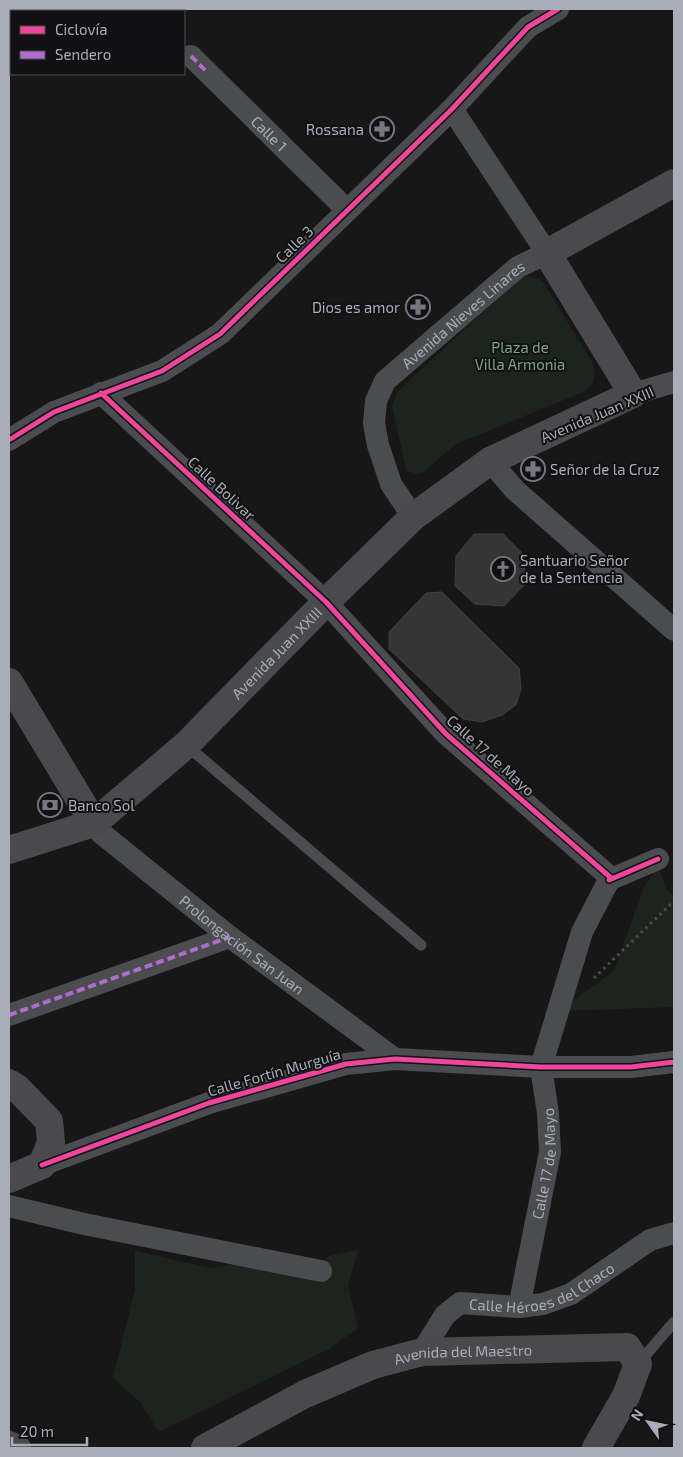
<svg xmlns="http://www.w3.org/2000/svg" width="683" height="1457" font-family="'Exo 2',sans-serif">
<rect width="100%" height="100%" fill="#171717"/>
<g fill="#1d241e">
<path d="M526 276 539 279 544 283 593 364C596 375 595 383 586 391L456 444 421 474 413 475 406 469 392 406 397 392 519 279Z"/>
<polygon points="658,866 666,889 674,895 674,1007 559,1011 614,971 644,887"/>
<polygon points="358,1250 348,1286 358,1328 329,1349 159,1432 140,1402 113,1378 135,1290 135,1251 210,1268 235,1264 322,1283 328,1256"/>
</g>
<g fill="#353536" stroke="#3f4043">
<polygon points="474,534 503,534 524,555 525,584 504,606 475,604 455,586 456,556"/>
<polygon points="442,592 519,668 521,689 516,705 502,715 482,722 463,719 389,649 389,632 426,593"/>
</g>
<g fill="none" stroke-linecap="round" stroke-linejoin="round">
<polyline stroke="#4d4e52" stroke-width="3" stroke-dasharray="2.5 4" stroke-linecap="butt" points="594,978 674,901"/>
<g stroke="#4b4c50" stroke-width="11">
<polyline points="186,745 421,945"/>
<polyline points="638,1364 674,1322"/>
</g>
<g stroke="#4b4c50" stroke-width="22">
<path id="s1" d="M191 56 347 210"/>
<polyline points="101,393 326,602 446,734 610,877 609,880 658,859"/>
<polyline points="633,394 674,382"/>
<polyline points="9,440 54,412 162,371 220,334 452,109 528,27 558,9"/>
<polyline points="490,461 515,490 674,630"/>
<path id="s2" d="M413 517 391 484 378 445 374 423 376 401 385 381 518 267 547 253 452 109"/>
<path id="s3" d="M94 823 101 833 230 937 395 1059"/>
<polyline points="9,1015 230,937"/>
<polyline points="42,1165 209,1103 346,1064 395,1059 541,1067 631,1067 674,1062"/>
<polyline points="9,1206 84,1224 321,1271"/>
<path id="s4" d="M519 1307 550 1152 548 1113 541 1067 582 932 609 880"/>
<path id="s5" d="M422 1352 445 1315 460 1303 519 1307 543 1304 571 1294 650 1240 674 1233"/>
</g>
<g stroke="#4a4a4e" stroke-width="28">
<polyline points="9,682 94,823"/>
<path id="s6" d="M9 850 94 823 186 745 326 602 413 517 490 461 633 394 547 253 674 183"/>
<polyline points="9,1083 17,1088 49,1121 51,1142 42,1165 9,1179"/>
<polyline points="9,1445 17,1448"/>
<path id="s7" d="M205 1448 305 1394 373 1365 422 1352 627 1347 638 1364 626 1396 596 1448"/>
</g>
<g stroke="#b06ccc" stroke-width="4" stroke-dasharray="8 4" stroke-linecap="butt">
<polyline points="191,56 206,71"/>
<polyline points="9,1015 230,937"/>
</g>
<defs>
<g id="cycleway">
<polyline points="101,393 326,602 446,734 610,877 609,880 658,859"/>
<polyline points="9,440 54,412 162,371 220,334 452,109 528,27 558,9"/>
<polyline points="42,1165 209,1103 346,1064 395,1059 541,1067 631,1067 674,1062"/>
</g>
</defs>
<use href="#cycleway" stroke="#111113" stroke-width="8"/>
<use href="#cycleway" stroke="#ed469a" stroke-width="5"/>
</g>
<defs>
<symbol id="pharmacy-ring" viewBox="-11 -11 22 22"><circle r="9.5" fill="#111113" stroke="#757880" stroke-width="1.5"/><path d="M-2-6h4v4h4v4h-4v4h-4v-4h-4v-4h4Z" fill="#757880"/></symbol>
<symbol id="church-ring" viewBox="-11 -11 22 22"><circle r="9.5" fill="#111113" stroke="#757880" stroke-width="1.5"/><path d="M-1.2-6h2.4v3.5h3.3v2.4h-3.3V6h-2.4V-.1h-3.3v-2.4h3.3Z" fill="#757880"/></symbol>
<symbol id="bank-ring" viewBox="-11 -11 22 22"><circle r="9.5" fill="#111113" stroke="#757880" stroke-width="1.5"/><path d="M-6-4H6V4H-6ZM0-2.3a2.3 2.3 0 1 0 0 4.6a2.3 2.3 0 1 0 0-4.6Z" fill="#757880"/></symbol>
</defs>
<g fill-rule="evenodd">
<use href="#pharmacy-ring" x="368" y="115" width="28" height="28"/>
<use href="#pharmacy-ring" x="404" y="293" width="28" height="28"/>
<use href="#pharmacy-ring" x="519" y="455" width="28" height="28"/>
<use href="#church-ring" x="489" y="555" width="28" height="28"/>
<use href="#bank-ring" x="36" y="791" width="28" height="28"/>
</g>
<g text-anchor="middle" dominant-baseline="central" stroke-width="4" stroke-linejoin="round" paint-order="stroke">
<g font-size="15" fill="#a8adb8" stroke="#111113" text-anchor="start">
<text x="364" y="129" text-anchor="end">Rossana</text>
<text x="400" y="307" text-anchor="end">Dios es amor</text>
<text x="550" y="469">Señor de la Cruz</text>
<text x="520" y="560">Santuario Señor<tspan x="520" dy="17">de la Sentencia</tspan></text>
<text x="68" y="805">Banco Sol</text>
</g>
<g font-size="15" fill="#a8adb8" stroke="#111113">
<text stroke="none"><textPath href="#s1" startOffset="110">Calle 1</textPath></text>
<text transform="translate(294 244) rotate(-44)">Calle 3</text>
<text stroke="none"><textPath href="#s2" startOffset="250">Avenida Nieves Linares</textPath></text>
<text transform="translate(597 414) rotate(-23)">Avenida Juan XXIII</text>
<text transform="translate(222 488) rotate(43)">Calle Bolivar</text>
<text stroke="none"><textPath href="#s6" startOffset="339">Avenida Juan XXIII</textPath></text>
<text transform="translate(491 755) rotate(42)">Calle 17 de Mayo</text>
<text stroke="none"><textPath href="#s3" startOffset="192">Prolongación San Juan</textPath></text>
<text transform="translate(274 1072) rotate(-16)">Calle Fortín Murguía</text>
<text stroke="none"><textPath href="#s4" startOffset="146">Calle 17 de Mayo</textPath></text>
<text stroke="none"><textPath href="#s5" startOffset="149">Calle Héroes del Chaco</textPath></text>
<text stroke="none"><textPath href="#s7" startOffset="279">Avenida del Maestro</textPath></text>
</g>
<g font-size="15" fill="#7fa381" stroke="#111113">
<text x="520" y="347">Plaza de<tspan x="520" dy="17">Villa Armonia</tspan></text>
</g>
</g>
<rect width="683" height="1457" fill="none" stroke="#a8adb8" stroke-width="20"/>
<rect x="10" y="10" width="175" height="65" fill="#111113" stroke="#4d4f55"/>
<rect x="20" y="26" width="25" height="8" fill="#ed469a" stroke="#4d4f55"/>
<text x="55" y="35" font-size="15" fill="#a8adb8">Ciclovía</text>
<rect x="20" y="51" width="25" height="8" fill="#b06ccc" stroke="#4d4f55"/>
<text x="55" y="60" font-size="15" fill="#a8adb8">Sendero</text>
<g transform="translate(648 1422) rotate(303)" stroke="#111113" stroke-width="4" paint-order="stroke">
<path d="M0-4L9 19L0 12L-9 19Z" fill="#a8adb8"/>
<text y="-8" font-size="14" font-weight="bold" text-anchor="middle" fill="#a8adb8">N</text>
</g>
<path d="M12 1437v8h75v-8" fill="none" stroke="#a8adb8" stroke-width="2.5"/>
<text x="20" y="1437" font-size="15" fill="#a8adb8" stroke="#111113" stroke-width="4" paint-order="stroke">20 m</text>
</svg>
